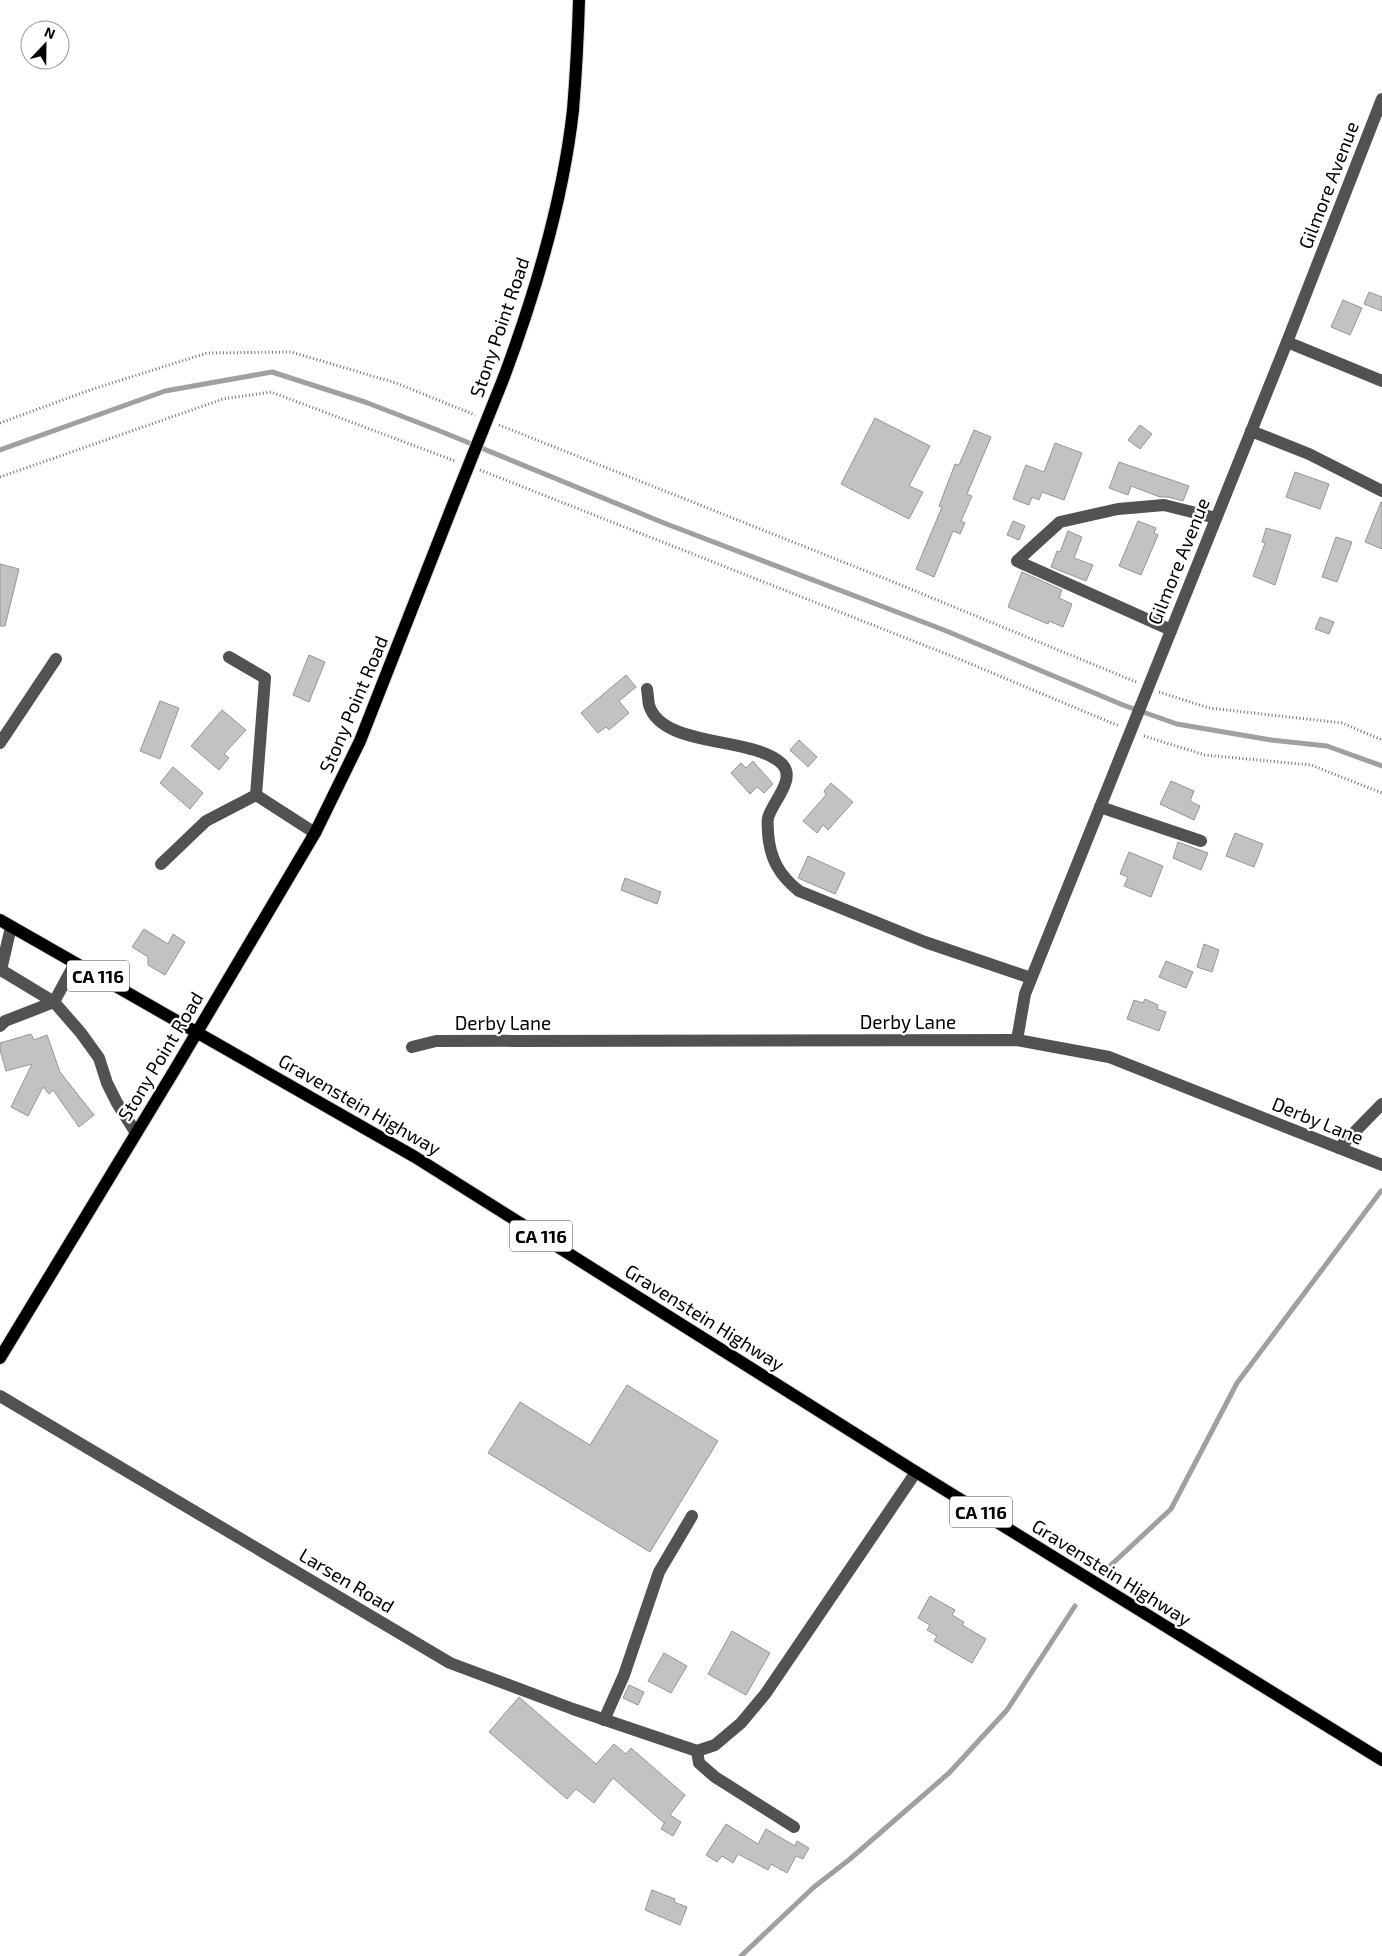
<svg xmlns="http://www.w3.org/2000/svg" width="1382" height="1956" font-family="'Exo 2',sans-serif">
<rect width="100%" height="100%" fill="#fff"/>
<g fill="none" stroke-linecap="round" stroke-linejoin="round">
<g stroke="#a0a0a0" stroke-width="5">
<polyline points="0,450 165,391 272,372 365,402 440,431 664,523 944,630 1123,705 1177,724 1271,740 1327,746 1382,766"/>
<polyline points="1111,1565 1171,1509 1237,1383 1381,1191"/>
<polyline points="741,1956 814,1887 850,1859 949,1773 1007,1710 1075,1606"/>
</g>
</g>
<g fill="#c2c2c2" stroke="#969696">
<polygon points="1369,292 1382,297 1382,311 1364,304"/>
<polygon points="1343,300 1362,308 1350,335 1331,327"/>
<polygon points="875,418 930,446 909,486 923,492 909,519 841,484"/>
<polygon points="1140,425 1152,434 1140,449 1128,440"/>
<polygon points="974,430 991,437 967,494 972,496 961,521 965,523 960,534 953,531 934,577 916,569 942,507 939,506 955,464 959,465"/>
<polygon points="1055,443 1082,453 1064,500 1042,492 1039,500 1032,497 1029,505 1013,499 1026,465 1044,472"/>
<polygon points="1119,462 1189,486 1183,501 1168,497 1160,497 1131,486 1128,495 1109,488"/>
<polygon points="1295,472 1329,484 1320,509 1286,497"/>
<polygon points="1381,502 1382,502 1382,549 1365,542"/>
<polygon points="1013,521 1025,526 1019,540 1007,535"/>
<polygon points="1138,521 1156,528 1154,533 1158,535 1141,575 1119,566"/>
<polygon points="1266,528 1291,535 1275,585 1253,576 1265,543 1262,542"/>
<polygon points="1068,531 1082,537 1074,558 1093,565 1086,581 1051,567 1057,551 1060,552"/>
<polygon points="1336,537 1352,542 1337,582 1322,577"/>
<polygon points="0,564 19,569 5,626 0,626"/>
<polygon points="1022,572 1062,590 1059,598 1072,604 1063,627 1049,621 1048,624 1008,607"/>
<polygon points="1320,617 1334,622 1329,634 1315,629"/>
<polygon points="309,655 325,662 309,702 293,695"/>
<polygon points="626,675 636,687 619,701 629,713 609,730 606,727 598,733 581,713"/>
<polygon points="160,701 179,708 160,759 140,751"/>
<polygon points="222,710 246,730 224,754 229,758 219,770 191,746"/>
<polygon points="799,740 817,757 808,767 790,750"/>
<polygon points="753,761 773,784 764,793 757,787 750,794 731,773 741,763 746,768"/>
<polygon points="173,767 203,793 190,809 160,783"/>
<polygon points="1171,781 1194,791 1190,801 1200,806 1194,820 1160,804"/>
<polygon points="831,783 853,802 828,830 823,825 817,833 803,821 826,795 824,791"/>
<polygon points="1235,833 1263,844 1254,867 1226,856"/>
<polygon points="1178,842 1208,853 1201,870 1173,858"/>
<polygon points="1129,852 1163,866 1151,897 1124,886 1128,877 1120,874"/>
<polygon points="808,856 845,873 835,894 798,878"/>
<polygon points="625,878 661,892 657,904 621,890"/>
<polygon points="144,929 168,944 173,934 185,942 165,975 148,965 148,957 132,947"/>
<polygon points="1204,944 1219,950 1212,972 1197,967"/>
<polygon points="1166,961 1193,972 1186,988 1159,977"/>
<polygon points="1145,999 1158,1005 1157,1009 1166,1012 1159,1031 1127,1019 1134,1000 1143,1003"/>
<polygon points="31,1034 34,1040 47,1035 60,1072 94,1115 79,1127 53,1090 49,1094 43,1087 28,1116 11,1107 32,1064 6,1071 0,1050 0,1043"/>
<polygon points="627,1385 718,1441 650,1552 488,1453 520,1402 590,1445"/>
<polygon points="930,1596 955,1610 952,1615 964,1622 962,1625 986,1639 972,1663 934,1641 937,1636 927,1630 930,1625 918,1618"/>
<polygon points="732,1631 770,1653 746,1695 708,1674"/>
<polygon points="664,1653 687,1666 671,1693 648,1681"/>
<polygon points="629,1685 644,1692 638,1705 623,1698"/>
<polygon points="519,1697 596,1764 614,1744 626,1754 631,1748 685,1795 670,1815 681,1822 673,1836 661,1829 665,1822 664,1823 613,1778 594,1803 576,1789 567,1799 489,1732"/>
<polygon points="726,1824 758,1844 766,1829 795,1846 797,1841 809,1848 803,1859 796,1856 787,1873 771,1864 768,1870 738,1854 733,1863 722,1856 717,1862 706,1855"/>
<polygon points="652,1890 675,1899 674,1902 687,1907 680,1925 645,1910"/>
</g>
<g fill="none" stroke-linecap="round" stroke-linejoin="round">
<defs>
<g id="major">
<path d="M504 377C536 291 563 201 573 110 576 73 578 37 579 0"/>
<polyline points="0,920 415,1157 916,1472 1382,1760"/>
<polyline points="0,1358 174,1071 315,833 360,741 452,507"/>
</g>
</defs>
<use href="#major" stroke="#dbdbdb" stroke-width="14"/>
<g stroke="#747474" stroke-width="3" stroke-dasharray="1 2.5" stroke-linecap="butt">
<polyline points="0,423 90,390 207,353 291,352 396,383 475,415"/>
<polyline points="499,425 891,581 1136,682"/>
<polyline points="480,470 959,659 1119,726"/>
<polyline points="0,477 223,399 271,392 455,461"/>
<polyline points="1159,692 1209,708 1342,723 1382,740"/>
<polyline points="1144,736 1205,755 1311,765 1382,793"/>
</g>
<g stroke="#525252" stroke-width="12">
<polyline points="1287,342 1382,381"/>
<polyline points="1251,431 1309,454 1382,491"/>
<polyline points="1171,630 1017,561 1060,522 1118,509 1164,505 1216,518"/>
<polyline points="229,657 265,678 256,795 315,833"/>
<path d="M647 689C648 694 648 700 649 705 662 748 751 736 781 763 798 778 772 802 768 818 767 822 768 828 768 833 770 859 779 875 799 891L925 942 1031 978"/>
<polyline points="0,743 56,659"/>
<polyline points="1100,807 1201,841"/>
<polyline points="161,864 206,821 256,795"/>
<polyline points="75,963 54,1002 81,1033 99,1058 107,1083 117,1103 136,1133"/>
<polyline points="0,1026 5,1021 54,1002 1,970 11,927"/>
<polyline points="1017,1040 1025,994 1287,342 1382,99"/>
<polyline points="412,1047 436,1041 1017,1040 1109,1057 1382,1165"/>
<polyline points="1339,1148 1382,1104"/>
<polyline points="0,1396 450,1663 573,1709 697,1751"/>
<polyline points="604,1720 624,1675 659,1572 692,1516"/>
<polyline points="697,1751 715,1745 741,1723 766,1693 916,1472"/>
<polyline points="697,1751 699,1763 715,1777 794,1827"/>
</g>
<use href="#major" stroke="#000" stroke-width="12"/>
<defs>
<polyline id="major-bridge" points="452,507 504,377"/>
</defs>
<use href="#major-bridge" stroke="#dbdbdb" stroke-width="14" stroke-linecap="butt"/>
<use href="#major-bridge" stroke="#000" stroke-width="12"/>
</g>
<g text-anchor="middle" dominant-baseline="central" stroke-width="4.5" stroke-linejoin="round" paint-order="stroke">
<g fill="#fff" stroke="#4c4c4c" stroke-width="1">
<rect x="67" y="960.5" width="62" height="31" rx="4"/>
<rect x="510" y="1220.5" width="62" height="31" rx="4"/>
<rect x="950" y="1496.5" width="62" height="31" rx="4"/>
</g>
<g font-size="18" font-weight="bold" fill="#000">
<text x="98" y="976">CA 116</text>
<text x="541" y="1236">CA 116</text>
<text x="981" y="1512">CA 116</text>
</g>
<g font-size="19" fill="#000" stroke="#fff">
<text transform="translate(1328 185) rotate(-69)">Gilmore Avenue</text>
<text transform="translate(499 327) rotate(-71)">Stony Point Road</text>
<text transform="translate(1178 561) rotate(-68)">Gilmore Avenue</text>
<text transform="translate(353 704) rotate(-67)">Stony Point Road</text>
<text x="908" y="1021">Derby Lane</text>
<text x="503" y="1022">Derby Lane</text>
<text transform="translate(160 1056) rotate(-59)">Stony Point Road</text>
<text transform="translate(360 1104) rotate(30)">Gravenstein Highway</text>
<text transform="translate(1318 1120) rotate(22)">Derby Lane</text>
<text transform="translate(705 1317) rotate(32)">Gravenstein Highway</text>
<text transform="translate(1112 1572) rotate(32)">Gravenstein Highway</text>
<text transform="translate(347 1580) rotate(31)">Larsen Road</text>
</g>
</g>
<g transform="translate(45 45) rotate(22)"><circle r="24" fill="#ffffff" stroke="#999999"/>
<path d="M0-4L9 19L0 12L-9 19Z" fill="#000000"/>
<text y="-8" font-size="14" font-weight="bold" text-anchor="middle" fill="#000000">N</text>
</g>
</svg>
